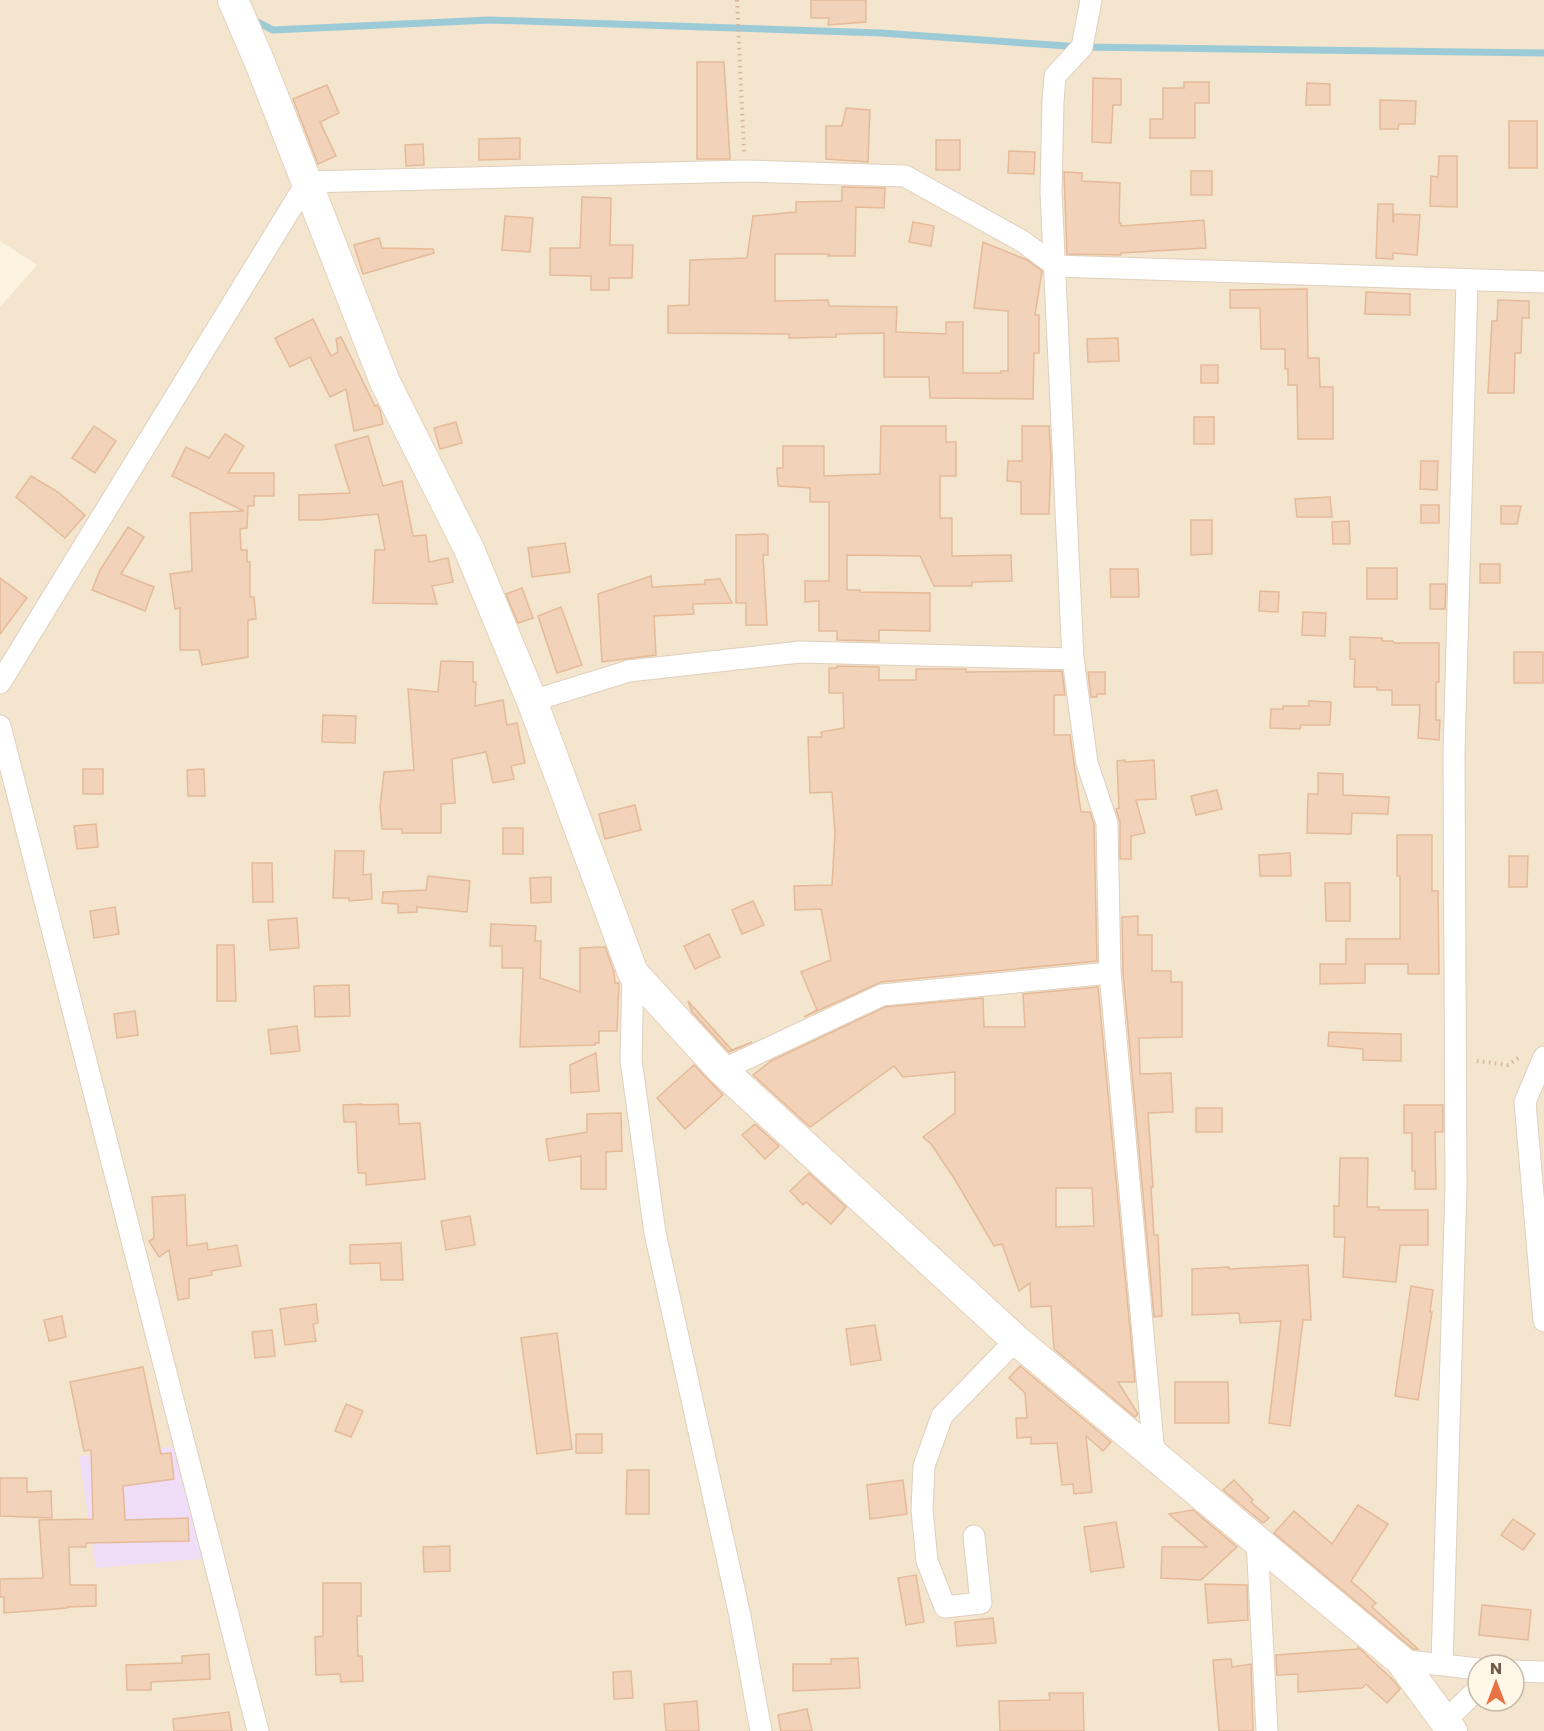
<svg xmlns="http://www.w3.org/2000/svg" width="1544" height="1731" font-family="Poppins,sans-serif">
<rect width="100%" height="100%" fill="#fcf3e1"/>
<path fill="#f4e5cf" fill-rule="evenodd" d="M0 0H1544V1731H0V307L37 265 0 241ZM1478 1665H1514V1701H1478Z"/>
<polygon fill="#f0def8" points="182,1446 211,1558 96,1568 79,1456"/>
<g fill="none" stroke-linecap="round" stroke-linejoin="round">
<polyline stroke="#9ccbd7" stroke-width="7" points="251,19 273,30 490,20 881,33 1082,47 1544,53"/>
</g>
<g fill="#f2d2b8" stroke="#e4ba99" stroke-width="1.5" fill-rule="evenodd">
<polygon points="811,0 866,0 866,22 828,25 829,18 811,18"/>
<polygon points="697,62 724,62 730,159 697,159"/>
<polygon points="1093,78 1121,79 1121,105 1113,105 1111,143 1092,142"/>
<polygon points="1184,82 1209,82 1209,103 1195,103 1195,138 1150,138 1150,119 1163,119 1163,88 1184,88"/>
<polygon points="1307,83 1330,84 1330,105 1306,105"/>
<polygon points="327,85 339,113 320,122 336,156 318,164 293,99"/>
<polygon points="1380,100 1416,101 1415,124 1399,124 1398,129 1380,129"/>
<polygon points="846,108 870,110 868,162 826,159 826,126 842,126"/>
<rect x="1509" y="121" width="28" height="47"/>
<polygon points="520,138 520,159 479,160 479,139"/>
<rect x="936" y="140" width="24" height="30"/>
<polygon points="423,144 424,165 406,166 405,145"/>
<polygon points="1009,151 1035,152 1034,174 1008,173"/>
<polygon points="1439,156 1457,156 1457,207 1430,206 1431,176 1438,177"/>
<rect x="1191" y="171" width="21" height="24"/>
<polygon points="1064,172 1082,173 1082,181 1120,183 1119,223 1121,223 1121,226 1204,220 1206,248 1121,253 1121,255 1067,254"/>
<polygon points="842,187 885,188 884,208 856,207 855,256 828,256 829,254 775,254 775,301 828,300 829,306 897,307 896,332 946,334 946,322 963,322 963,373 1001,373 1001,371 1008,371 1008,311 974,308 983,242 1027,260 1042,271 1035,315 1039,315 1039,353 1034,353 1033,399 930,398 929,377 884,377 884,333 836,334 836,337 789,338 789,334 668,333 668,306 689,305 690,260 747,258 753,216 796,212 796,202 842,201"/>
<polygon points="582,197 611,198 610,245 633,245 632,278 609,278 609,290 591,290 591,276 550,275 550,248 580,248"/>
<polygon points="1378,204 1393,204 1393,223 1394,214 1420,215 1417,255 1393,253 1393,259 1376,258"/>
<polygon points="505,216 533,218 530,252 502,250"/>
<polygon points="913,222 934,226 931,246 909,242"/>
<polygon points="379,238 382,248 433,249 434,253 363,274 354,245"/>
<polygon points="1307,289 1308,358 1319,358 1320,387 1333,387 1333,439 1298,439 1297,385 1288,385 1288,369 1285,369 1285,349 1261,349 1260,308 1230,308 1230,290"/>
<polygon points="1366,292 1410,294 1410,315 1365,314"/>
<polygon points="1498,300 1529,301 1529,318 1522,318 1521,353 1515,353 1514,393 1488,393 1492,321 1497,321"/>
<polygon points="313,319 331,356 338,352 336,339 341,337 375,406 377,405 380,410 383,424 354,431 346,389 330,397 310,357 290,367 275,338"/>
<polygon points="1118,338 1119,361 1088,362 1087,339"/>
<rect x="1201" y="365" width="17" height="18"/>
<rect x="1194" y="417" width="20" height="27"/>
<polygon points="456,422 462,443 440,449 434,428"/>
<polygon points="94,426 116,441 95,473 72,458"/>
<polygon points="881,426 946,426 946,442 956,442 956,476 940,476 940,518 952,518 952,556 1011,555 1012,581 972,582 972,586 934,586 920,556 847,555 847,590 860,590 860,592 930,593 930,631 879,630 879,641 837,640 837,631 819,631 819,601 805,602 805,581 829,581 829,502 810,502 810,488 778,486 777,468 783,468 783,446 824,446 824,476 880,474"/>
<polygon points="1022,426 1049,426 1051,457 1049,514 1021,514 1021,482 1007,481 1008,461 1022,461"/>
<polygon points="225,434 244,446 228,473 274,473 274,496 254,496 254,506 248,506 247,528 240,529 241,550 247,550 247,562 250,562 250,597 254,597 256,619 248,620 248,657 202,665 199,650 180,650 180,608 175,609 170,574 192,571 190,513 244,511 172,476 186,447 209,458"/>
<polygon points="368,436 383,486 402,481 413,536 426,535 429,562 448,558 453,582 432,586 437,604 373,603 375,550 385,550 378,514 320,520 299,520 299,495 350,493 335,445"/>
<polygon points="1421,461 1438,461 1437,490 1420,489"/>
<polygon points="31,476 58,492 85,515 65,538 16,497"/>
<polygon points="1330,497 1332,517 1297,517 1295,499"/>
<rect x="1421" y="505" width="18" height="18"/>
<polygon points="1501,506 1521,506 1517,524 1501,524"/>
<polygon points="1191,520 1212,520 1212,554 1191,555"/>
<polygon points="1349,521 1350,544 1333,544 1332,522"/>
<polygon points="128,527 144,537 121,574 154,587 145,611 92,590 100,570"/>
<polygon points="765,534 768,536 768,555 763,555 767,625 746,625 746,603 736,603 736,535"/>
<polygon points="565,543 570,572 532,577 528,548"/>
<rect x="1480" y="564" width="20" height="19"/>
<rect x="1367" y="568" width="30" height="31"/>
<polygon points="1110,569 1138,569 1139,597 1111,597"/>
<polygon points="651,576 652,587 705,584 705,580 720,579 732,603 693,604 694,614 654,616 656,655 602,662 598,594"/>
<polygon points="0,578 27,598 0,634"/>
<polygon points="1430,584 1446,584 1445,609 1430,609"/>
<polygon points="522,588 533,618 518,623 506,594"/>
<polygon points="1260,591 1279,592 1278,612 1259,611"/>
<polygon points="561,607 582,665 557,673 538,616"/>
<polygon points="1303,612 1326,613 1325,636 1302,635"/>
<polygon points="1350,637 1382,638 1382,641 1393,641 1394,643 1439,643 1439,682 1436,682 1436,720 1440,720 1439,740 1418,738 1420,705 1392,705 1392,690 1377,690 1377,687 1354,687 1355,659 1350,659"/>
<rect x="1514" y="652" width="29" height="31"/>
<polygon points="441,661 473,662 473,682 476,682 475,706 503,700 507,725 517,723 525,763 511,766 514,779 493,783 486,752 452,759 455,803 441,804 441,833 402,833 402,829 382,829 380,807 384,772 414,770 408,689 438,692"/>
<polygon points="837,666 879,667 879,680 916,680 916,669 966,669 966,672 1062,671 1065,695 1054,695 1054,735 1070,735 1081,812 1090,812 1094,825 1097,961 881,982 804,1017 817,1010 801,972 831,960 821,909 795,910 794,886 832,885 835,833 832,792 810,793 808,737 822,737 821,732 844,728 843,693 829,693 829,668 837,668"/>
<polygon points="1088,672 1105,672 1105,694 1097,694 1097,697 1091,697"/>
<polygon points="1309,701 1331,702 1330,725 1301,725 1300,729 1270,728 1271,709 1283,709 1283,706 1309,706"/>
<polygon points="323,715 356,716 355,743 322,742"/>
<polygon points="1125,760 1125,762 1154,760 1156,799 1136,800 1145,833 1131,836 1131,859 1120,859 1120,822 1116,809 1119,808 1117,761"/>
<rect x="83" y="769" width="20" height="25"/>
<polygon points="204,769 205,796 188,796 187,770"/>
<polygon points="1318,773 1343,774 1343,795 1389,797 1388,814 1352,813 1351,834 1307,833 1308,794 1318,794"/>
<polygon points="1217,790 1222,809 1196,815 1191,796"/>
<polygon points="635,805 641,830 605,839 599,814"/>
<polygon points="96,824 98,847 77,849 74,826"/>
<rect x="503" y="828" width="20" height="26"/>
<polygon points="1397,835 1432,835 1432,891 1438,891 1439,974 1408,974 1408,964 1365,964 1365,983 1320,984 1320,964 1346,964 1346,939 1400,939 1400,876 1397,876"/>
<polygon points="335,851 364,851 363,875 371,874 372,899 349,901 349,898 333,898"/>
<polygon points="1290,853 1291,876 1260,876 1259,855"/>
<polygon points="1509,856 1528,856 1527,887 1509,887"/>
<polygon points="252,863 272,863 273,902 253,902"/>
<polygon points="428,876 470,881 467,912 417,907 417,912 398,913 398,904 382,903 383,892 426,890"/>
<polygon points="551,877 551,902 531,903 530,878"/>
<polygon points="1325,883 1350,883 1350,921 1326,921"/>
<polygon points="753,901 764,925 742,934 732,910"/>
<polygon points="115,907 119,934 94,938 90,911"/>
<polygon points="1138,916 1138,935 1152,935 1152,971 1171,971 1171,982 1182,982 1182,1037 1139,1038 1140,1074 1171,1073 1173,1112 1148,1113 1153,1187 1151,1187 1154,1235 1158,1235 1162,1316 1154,1317 1123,972 1122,917"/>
<polygon points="297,918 299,948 270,950 268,920"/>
<polygon points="491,924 536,926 535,941 541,941 540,978 580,992 580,948 605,947 614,972 615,983 619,983 617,1031 599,1031 599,1043 595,1043 595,1045 520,1047 523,968 502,968 502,946 490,946"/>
<polygon points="709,934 720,957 695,969 684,946"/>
<polygon points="217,945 234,945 236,1001 217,1001"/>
<polygon points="349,985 350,1016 315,1017 314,986"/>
<path d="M1098 987 1135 1382H1118L1138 1414 1135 1417 1054 1349 1051 1306 1031 1307 1030 1283 1019 1291 1002 1244 994 1246 954 1178 931 1144 923 1137 955 1113V1072L903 1077 894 1066 810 1127 753 1075 771 1061 885 1007 983 998 984 1027H1025L1023 994ZM1056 1188H1092L1094 1226 1056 1227Z"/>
<polygon points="688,1001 732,1050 752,1042 729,1052 692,1012"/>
<polygon points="135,1011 138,1035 117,1038 114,1014"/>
<polygon points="297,1026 300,1051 271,1054 268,1030"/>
<polygon points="1329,1032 1401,1034 1401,1061 1363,1060 1363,1049 1328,1046"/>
<polygon points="596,1053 599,1091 571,1093 570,1065"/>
<polygon points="694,1065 723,1095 685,1129 657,1098"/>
<polygon points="362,1104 362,1105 398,1104 399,1124 420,1123 425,1179 366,1185 366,1173 358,1173 356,1122 344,1122 343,1105"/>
<polygon points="1404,1105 1443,1105 1443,1132 1435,1132 1436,1189 1415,1189 1415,1171 1412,1171 1412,1133 1404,1133"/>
<rect x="1196" y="1108" width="26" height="24"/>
<polygon points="621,1113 622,1151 606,1152 606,1189 581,1189 581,1156 549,1161 546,1139 587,1132 587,1114"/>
<polygon points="755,1124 779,1146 765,1159 742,1135"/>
<polygon points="1340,1158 1368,1158 1367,1207 1379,1207 1379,1210 1428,1210 1428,1245 1400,1245 1396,1282 1343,1277 1345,1237 1334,1237 1334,1206 1339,1206"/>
<polygon points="809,1173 846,1207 831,1224 806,1202 803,1205 790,1191"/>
<polygon points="185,1195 187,1246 207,1243 208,1250 237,1245 241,1266 211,1271 212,1275 189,1279 189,1298 178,1300 169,1250 159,1257 149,1241 154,1238 152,1197"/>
<polygon points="470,1216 475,1245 446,1250 441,1221"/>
<polygon points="401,1243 403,1280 381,1280 380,1263 350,1264 350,1245"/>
<polygon points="1308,1265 1311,1320 1303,1320 1290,1426 1269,1423 1281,1321 1240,1323 1239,1313 1192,1315 1192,1269 1229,1267 1229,1269"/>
<polygon points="1411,1286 1433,1290 1430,1312 1432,1312 1418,1400 1395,1396"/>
<polygon points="316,1304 318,1323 313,1324 316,1341 285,1345 280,1309"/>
<polygon points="62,1316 66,1337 49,1341 44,1320"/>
<polygon points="875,1325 881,1360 851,1365 846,1329"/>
<polygon points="272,1330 275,1356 255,1358 252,1332"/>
<polygon points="557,1333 572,1449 537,1454 521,1338"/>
<polygon points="1020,1366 1111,1442 1103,1451 1086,1436 1092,1492 1074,1494 1073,1484 1062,1485 1057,1443 1031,1444 1031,1437 1017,1438 1016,1418 1027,1418 1025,1393 1009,1378"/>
<polygon points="143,1367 161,1454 171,1453 174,1479 123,1486 125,1520 188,1518 189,1541 86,1543 86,1547 69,1547 70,1585 96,1585 96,1606 67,1607 67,1608 4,1613 4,1597 0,1597 0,1579 43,1578 39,1520 93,1519 91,1450 84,1451 70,1382"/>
<polygon points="1175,1382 1228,1382 1229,1423 1175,1423"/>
<polygon points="346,1404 363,1411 351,1437 335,1431"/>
<rect x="576" y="1434" width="26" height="19"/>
<polygon points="627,1470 649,1470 649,1514 626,1514"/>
<polygon points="0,1478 27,1478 27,1492 51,1491 52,1518 0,1516"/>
<polygon points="903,1480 907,1514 870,1519 867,1485"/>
<polygon points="1234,1480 1253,1500 1251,1502 1269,1518 1263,1523 1223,1490"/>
<polygon points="1358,1505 1388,1524 1351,1581 1376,1603 1372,1607 1418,1649 1413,1649 1274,1533 1294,1511 1332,1544"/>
<polygon points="1193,1510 1237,1547 1201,1580 1161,1578 1162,1547 1207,1547 1169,1514"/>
<polygon points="1513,1519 1535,1534 1523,1550 1501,1535"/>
<polygon points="1116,1522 1124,1567 1091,1572 1084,1527"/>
<polygon points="450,1546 450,1571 424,1572 423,1547"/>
<polygon points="916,1575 924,1622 906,1625 898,1578"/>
<polygon points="323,1583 361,1583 361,1616 357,1616 358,1656 362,1656 363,1681 341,1682 340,1674 316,1675 315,1637 323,1636"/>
<polygon points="1205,1584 1247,1585 1248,1620 1208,1623"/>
<polygon points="1482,1605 1531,1610 1528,1640 1479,1635"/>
<polygon points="993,1618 996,1643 957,1646 955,1622"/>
<polygon points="1358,1647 1394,1681 1400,1689 1387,1703 1366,1684 1362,1688 1298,1692 1298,1674 1277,1675 1276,1655 1358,1649"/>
<polygon points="209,1654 210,1679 151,1682 151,1690 127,1690 126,1665 182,1663 182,1656"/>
<polygon points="858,1658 860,1688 793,1691 793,1664 831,1664 831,1659"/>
<polygon points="1231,1659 1232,1667 1251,1664 1253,1731 1219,1731 1213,1660"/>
<polygon points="631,1671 633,1698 614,1699 613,1672"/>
<polygon points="1049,1693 1083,1693 1084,1731 1000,1731 999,1701 1050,1700"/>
<polygon points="697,1701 699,1731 666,1731 664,1704"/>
<polygon points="807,1709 812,1731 781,1731 778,1715"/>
<polygon points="229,1712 232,1731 174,1731 173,1719"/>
</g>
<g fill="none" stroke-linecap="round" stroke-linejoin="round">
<defs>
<g id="street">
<polyline points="1073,659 1051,192 1053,102 1055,76 1082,47 1091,0"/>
<polyline points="0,683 307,182 745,171 905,176 1022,241 1056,266 1544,282"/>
<polyline points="532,701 629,671 800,652 1073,659 1087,763 1107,823 1110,973 1154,1454"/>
<polyline points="0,726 258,1731"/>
<polyline points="633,973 631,1060 655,1233 740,1616 761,1731"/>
<polyline points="1544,1057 1525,1102 1544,1321"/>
<polyline points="722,1070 882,995 1110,973"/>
<polyline points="974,1536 981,1603 945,1607 927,1561 922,1510 924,1466 942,1416 1016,1340"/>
<polyline points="1257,1540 1267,1731"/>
<polyline points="1400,1660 1478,1669"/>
<polyline points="1442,1664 1456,1187 1454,753 1467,280"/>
<polyline points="1514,1671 1544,1672"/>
<polyline points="1446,1720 1478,1689"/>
</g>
<polyline id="secondary" points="233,0 260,63 385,382 469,549 532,701 633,973 722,1070 1016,1340 1400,1660 1452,1731"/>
</defs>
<use href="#street" stroke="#e0cfbd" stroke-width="23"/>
<use href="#secondary" stroke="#e5d1bb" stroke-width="32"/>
<g stroke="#d6b69c" stroke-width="4" stroke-dasharray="1.5 4.5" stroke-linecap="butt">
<polyline points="737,0 744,152"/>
<polyline points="1477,1061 1508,1065 1520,1057"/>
</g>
<use href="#street" stroke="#fff" stroke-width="21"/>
<use href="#secondary" stroke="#fff" stroke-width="30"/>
</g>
<g transform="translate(1496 1683)"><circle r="28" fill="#fff7e7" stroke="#c7b8a7" stroke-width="1.5"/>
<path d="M0-4.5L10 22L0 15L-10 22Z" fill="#e77245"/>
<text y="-9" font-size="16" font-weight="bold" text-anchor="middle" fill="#735a48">N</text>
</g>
</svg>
